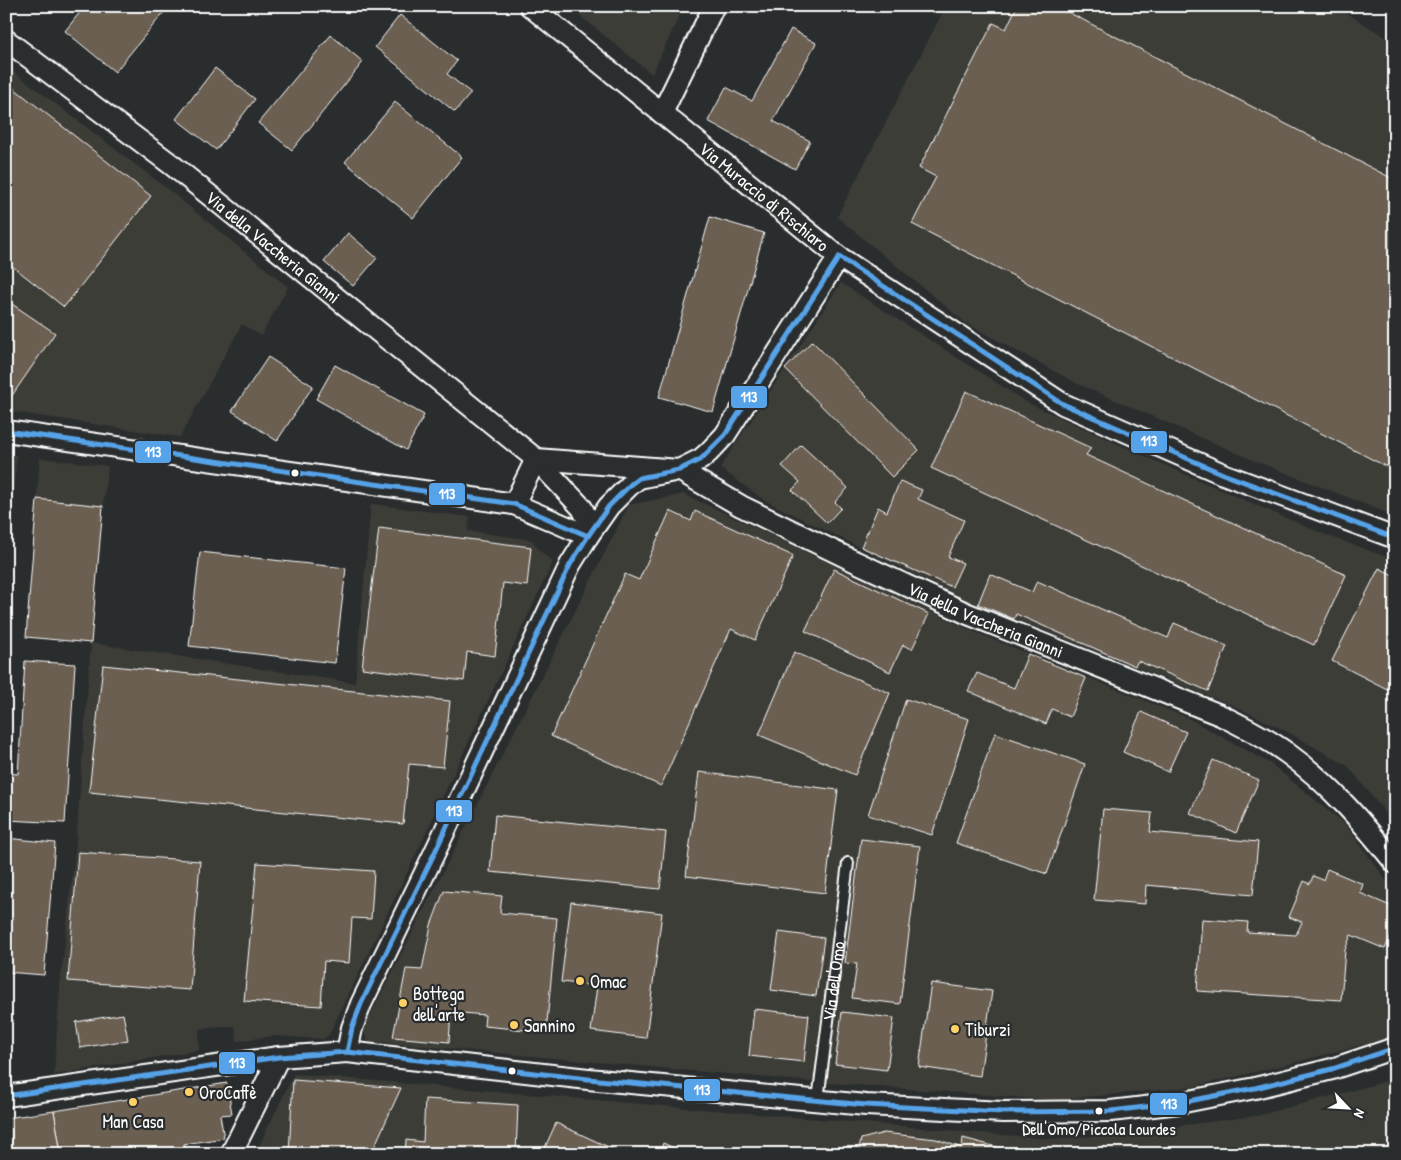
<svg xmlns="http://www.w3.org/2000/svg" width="1401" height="1160" font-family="'Patrick Hand',sans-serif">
<rect width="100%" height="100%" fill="#2a2d2e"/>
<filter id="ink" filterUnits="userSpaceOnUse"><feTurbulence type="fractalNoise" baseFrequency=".02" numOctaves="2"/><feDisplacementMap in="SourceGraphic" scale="10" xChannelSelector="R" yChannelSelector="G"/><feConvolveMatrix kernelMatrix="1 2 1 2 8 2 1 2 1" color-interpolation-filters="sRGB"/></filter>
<g filter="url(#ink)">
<g fill="#3d3c38">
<polygon points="568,6 684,6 652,74"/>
<polygon points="946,6 1335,6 1395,43 1395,516 1253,460 1076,383 966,323 837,217"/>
<polygon points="6,66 170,191 288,287 261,336 242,324 180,437 6,411"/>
<polygon points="841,283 1028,403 1173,469 1323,534 1395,560 1395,825 1348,766 1284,730 1234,706 967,600 764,500 720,468"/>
<polygon points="6,453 17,455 6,560"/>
<polygon points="40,458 108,466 103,506 91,643 355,683 371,504 470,517 468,531 532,540 539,550 553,562 407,873 329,1035 323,1039 274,1036 237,1041 235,1026 199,1029 199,1050 54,1075 60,987 76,843 91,643 26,637"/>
<polygon points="684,494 970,630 1188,718 1271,764 1345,824 1395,892 1395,1036 1297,1062 1191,1087 1054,1100 803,1081 368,1041 363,1030 629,505"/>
<polygon points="294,1074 1050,1139 1097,1136 1256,1116 1384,1082 1395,1077 1395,1154 255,1154"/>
</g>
<g fill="#6a5e51" stroke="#fff">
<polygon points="85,6 169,6 115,72 65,31"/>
<polygon points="1017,6 1056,6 1395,180 1395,471 912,224 936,177 919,168 993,23 1006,29"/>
<polygon points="400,15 457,61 447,74 471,93 455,112 375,47"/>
<polygon points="791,29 816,43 773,121 810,141 795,169 708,121 726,87 752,101"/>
<polygon points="331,35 363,62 292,150 258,123"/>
<polygon points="215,68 255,99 216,150 176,119"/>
<polygon points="6,82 151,196 64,307 6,261"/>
<polygon points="395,102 462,157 413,218 345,162"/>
<polygon points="710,217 764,233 713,412 659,397"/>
<polygon points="348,233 377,258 353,286 324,262"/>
<polygon points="6,300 55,333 11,397 6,394"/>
<polygon points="812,341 919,450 892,477 785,369"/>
<polygon points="268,357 313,386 277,441 232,411"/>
<polygon points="335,365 424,415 406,450 316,399"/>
<polygon points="966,391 1091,448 1086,455 1346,575 1314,645 931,468"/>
<polygon points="801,445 848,488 835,502 841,508 827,523 792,490 800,482 782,466"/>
<polygon points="900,481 922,490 918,499 964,520 948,557 963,563 952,587 861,547 878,507 887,512"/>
<polygon points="6,499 10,499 6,548"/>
<polygon points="37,499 103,506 91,643 26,637"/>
<polygon points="670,511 691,521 695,511 793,556 755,640 731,629 661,786 551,736 625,574 639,580"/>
<polygon points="379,528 531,547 527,586 503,583 495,656 467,652 464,681 362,668"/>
<polygon points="200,552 346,568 335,663 189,646"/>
<polygon points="1379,568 1395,576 1395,693 1332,661"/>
<polygon points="834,569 929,614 912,649 903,645 890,672 805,631"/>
<polygon points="990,574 1032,592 1037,581 1168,638 1174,623 1227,646 1208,691 1138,661 1135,666 1016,614 1014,619 978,604"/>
<polygon points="794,652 890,693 855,775 759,735"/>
<polygon points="1028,654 1086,678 1070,717 1052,709 1046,724 968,691 977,673 1014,688"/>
<polygon points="25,661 75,664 65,823 6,820 6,773 18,774"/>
<polygon points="103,665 450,701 443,767 409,764 403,824 89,792"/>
<polygon points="906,699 969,719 932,835 868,815"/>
<polygon points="1141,712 1186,732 1168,772 1123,752"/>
<polygon points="995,733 1085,764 1047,874 956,843"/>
<polygon points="1213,760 1259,780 1236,833 1190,813"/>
<polygon points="699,772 838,790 825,893 686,876"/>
<polygon points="1103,809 1152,813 1150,832 1258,842 1253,895 1146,885 1145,904 1094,900"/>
<polygon points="495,815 666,832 660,889 490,872"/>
<polygon points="6,838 55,843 44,975 6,972"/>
<polygon points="861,839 920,846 900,1004 852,998 857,964 845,963"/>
<polygon points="78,852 200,861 190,990 68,981"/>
<polygon points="257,863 374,871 371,919 352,918 349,963 324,961 321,1006 244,1001"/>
<polygon points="1327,869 1363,884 1360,893 1395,908 1395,926 1385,949 1351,935 1345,950 1341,1000 1197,991 1202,919 1248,922 1247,932 1296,935 1302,922 1289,917 1304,881 1310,884 1313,876 1323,880"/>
<polygon points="444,891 502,896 500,913 557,918 546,1032 484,1026 485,1015 451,1012 449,1042 393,1037 406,969 422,970 431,925"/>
<polygon points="571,902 662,913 646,1038 591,1031 597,986 561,982"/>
<polygon points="779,932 824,938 816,996 771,990"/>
<polygon points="931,983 992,991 980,1076 919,1067"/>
<polygon points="754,1009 809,1015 804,1062 749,1056"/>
<polygon points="842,1012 894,1018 887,1070 835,1064"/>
<polygon points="123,1014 128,1040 80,1048 76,1022"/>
<polygon points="293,1080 401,1088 371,1154 263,1154 263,1152 289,1153"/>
<polygon points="227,1083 232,1114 220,1115 224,1138 184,1144 186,1154 61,1154 54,1111"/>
<polygon points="425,1099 518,1105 516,1154 405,1154 406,1140 423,1142"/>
<polygon points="54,1111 61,1154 7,1154 6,1118"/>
<polygon points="556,1123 615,1150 613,1154 542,1154"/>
<polygon points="884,1133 936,1139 962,1148 963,1138 1008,1150 1007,1154 858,1154 861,1139"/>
<polygon points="663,1143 687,1154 659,1154"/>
</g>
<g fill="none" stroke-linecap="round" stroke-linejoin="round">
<defs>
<g id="lane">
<path id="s1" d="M818 1100 848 863"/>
</g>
<g id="street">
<path id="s2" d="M530 6 839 257 1063 404 1223 474 1395 538"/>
<path id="s3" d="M6 40 172 165 536 459 582 508 588 520V536"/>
<polyline points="662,113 714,6"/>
<polyline points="6,431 514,504 588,536"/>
<path id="s4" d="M536 459 679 470 741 506 854 561 968 614 1220 715C1243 726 1266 738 1287 753 1329 783 1363 823 1395 863"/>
<polyline points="514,504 536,459"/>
<polyline points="347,1052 352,1028 361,1004 434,854 570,565 588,536 609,506 631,484 639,478 679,470 701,459 709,452 725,435 839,257"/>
<polyline points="6,1096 279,1057 347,1052 588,1079 866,1105 1003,1112 1111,1111 1179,1103 1255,1088 1332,1069 1395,1048"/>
<polyline points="231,1154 279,1057"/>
</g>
</defs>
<use href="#lane" stroke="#fff" stroke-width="14"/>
<use href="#street" stroke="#fff" stroke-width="24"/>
<use href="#lane" stroke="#2a2d2e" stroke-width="10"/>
<use href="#street" stroke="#2a2d2e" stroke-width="20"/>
<defs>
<g id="bus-1">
<polyline points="6,431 514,504 588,536"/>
<polyline points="347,1052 352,1028 361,1004 434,854 570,565 588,536 609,506 631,484 639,478 679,470 701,459 725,435 839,257 1063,404 1223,474 1395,538"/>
<polyline points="6,1096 279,1057 347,1052 588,1079 866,1105 1003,1112 1111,1111 1179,1103 1255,1088 1332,1069 1395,1048"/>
</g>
</defs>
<use href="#bus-1" stroke="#2a2d2e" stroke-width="9"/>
<use href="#bus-1" stroke="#57a3e9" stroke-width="5"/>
</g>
</g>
<g fill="#fff" stroke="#2a2d2e" stroke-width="2">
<circle cx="295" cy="473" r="4.5"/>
<circle cx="512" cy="1071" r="4.5"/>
<circle cx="1099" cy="1111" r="4.5"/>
</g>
<g fill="#ffd166" stroke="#2a2d2e" stroke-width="2">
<circle cx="580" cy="981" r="5"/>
<circle cx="403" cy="1003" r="5"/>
<circle cx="514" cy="1025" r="5"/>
<circle cx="955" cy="1029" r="5"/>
<circle cx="189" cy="1092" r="5"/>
<circle cx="133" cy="1102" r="5"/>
</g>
<g text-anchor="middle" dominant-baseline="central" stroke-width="4.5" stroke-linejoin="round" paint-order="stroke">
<g font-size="17" fill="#fff" stroke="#2a2d2e">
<text x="1099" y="1128">Dell'Omo/Piccola Lourdes</text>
</g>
<g font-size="18" fill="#fff" stroke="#2a2d2e">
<text stroke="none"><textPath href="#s2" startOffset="302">Via Muraccio di Rischiaro</textPath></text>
<text stroke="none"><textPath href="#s3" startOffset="338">Via della Vaccheria Gianni</textPath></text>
<text stroke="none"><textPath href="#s4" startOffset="485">Via della Vaccheria Gianni</textPath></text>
<text stroke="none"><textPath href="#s1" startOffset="120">Via dell'Omo</textPath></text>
</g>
<g font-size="18" fill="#fff" stroke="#2a2d2e" text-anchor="start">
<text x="590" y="981">Omac</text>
<text x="413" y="993">Bottega<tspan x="413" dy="21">dell'arte</tspan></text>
<text x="524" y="1025">Sannino</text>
<text x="965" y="1029">Tiburzi</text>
<text x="199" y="1092">OroCaffè</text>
<text x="133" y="1121" text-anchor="middle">Man Casa</text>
</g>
</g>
<g stroke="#2a2d2e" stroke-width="2">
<rect x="730" y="385" width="38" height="24" rx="5" fill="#57a3e9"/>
<rect x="1130" y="430" width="38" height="24" rx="5" fill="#57a3e9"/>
<rect x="134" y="440" width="38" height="24" rx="5" fill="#57a3e9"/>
<rect x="428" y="482" width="38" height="24" rx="5" fill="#57a3e9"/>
<rect x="435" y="799" width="38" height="24" rx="5" fill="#57a3e9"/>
<rect x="218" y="1051" width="38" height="24" rx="5" fill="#57a3e9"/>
<rect x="683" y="1078" width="38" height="24" rx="5" fill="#57a3e9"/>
<rect x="1149" y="1092" width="39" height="24" rx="5" fill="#57a3e9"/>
</g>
<g font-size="14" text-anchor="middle" font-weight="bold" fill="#fff">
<text x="749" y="402">113</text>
<text x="1149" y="446">113</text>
<text x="153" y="457">113</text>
<text x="447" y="499">113</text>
<text x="454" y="816">113</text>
<text x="237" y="1068">113</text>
<text x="702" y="1095">113</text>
<text x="1169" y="1109">113</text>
</g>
<rect width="1401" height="1160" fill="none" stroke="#2a2d2e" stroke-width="25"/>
<rect x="12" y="12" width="1376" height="1135" fill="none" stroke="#fff" stroke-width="2" filter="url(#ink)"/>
<g transform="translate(1348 1108) rotate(115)" stroke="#2a2d2e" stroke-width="4" paint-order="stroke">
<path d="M0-4L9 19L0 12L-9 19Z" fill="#ffffff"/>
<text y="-8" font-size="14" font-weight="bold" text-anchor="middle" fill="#ffffff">N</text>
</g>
</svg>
